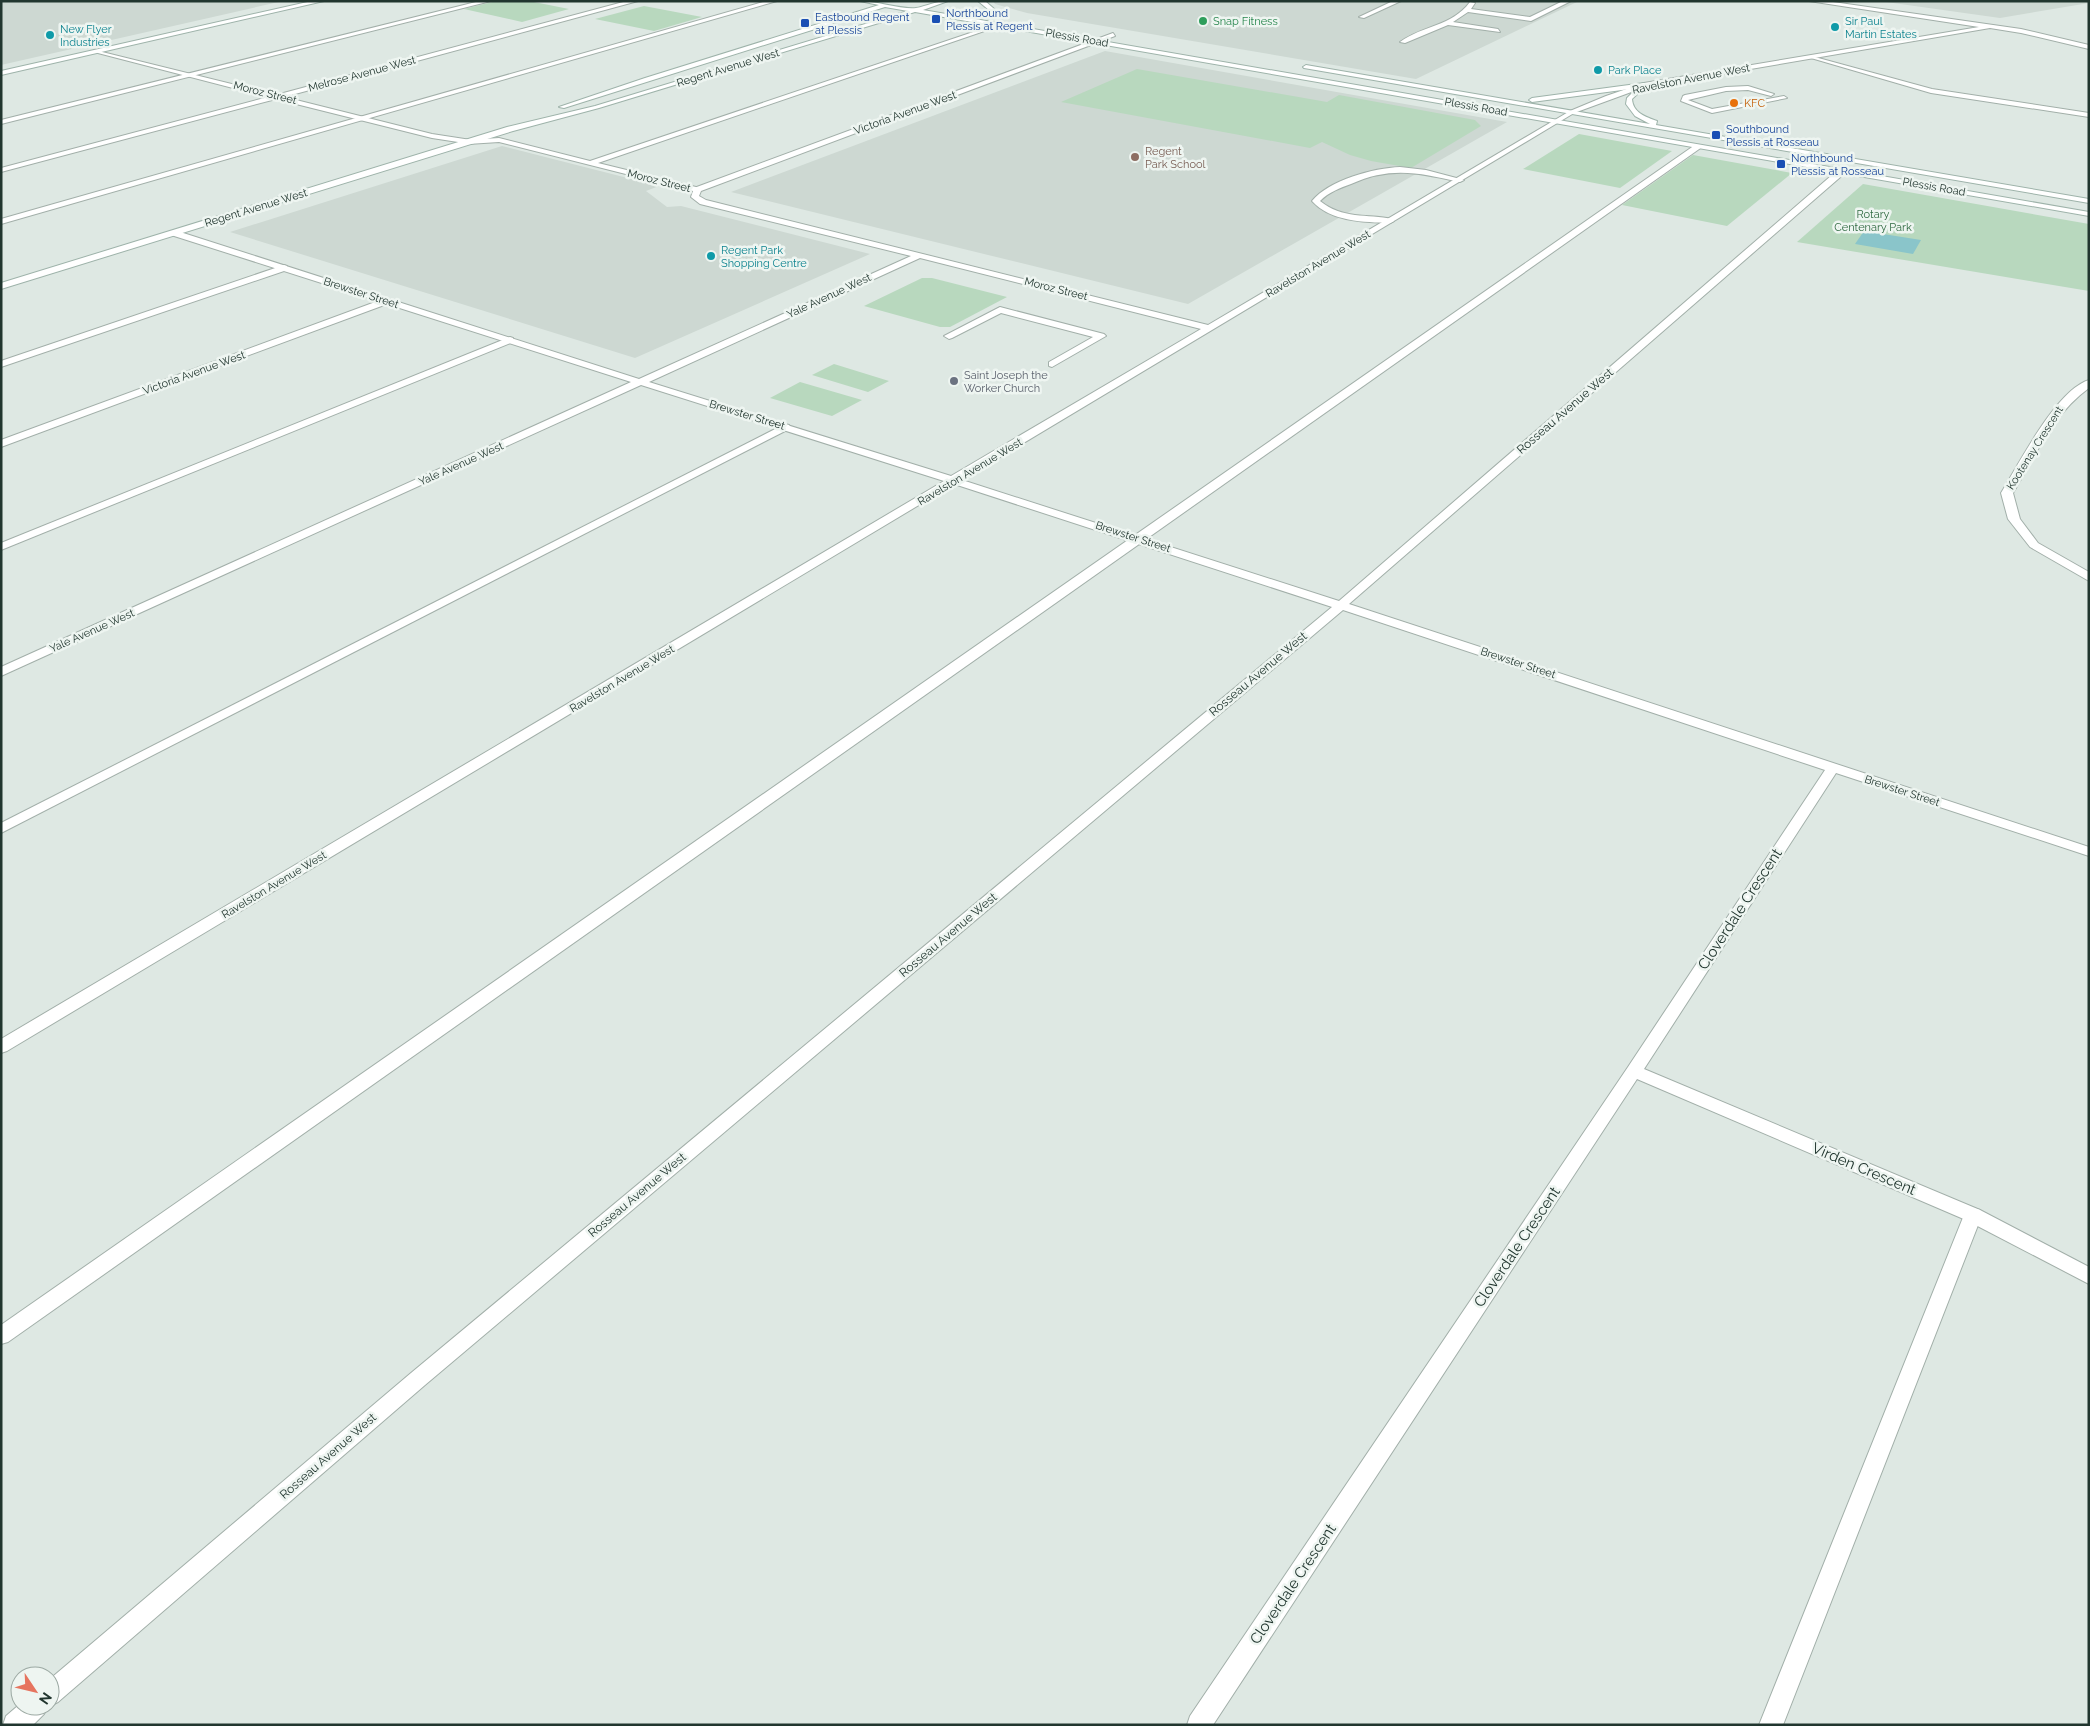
<svg xmlns="http://www.w3.org/2000/svg" width="2090" height="1726" font-family="Raleway,sans-serif">
<rect width="100%" height="100%" fill="#dee8e3"/>
<g fill="#cdd8d2">
<polygon points="1,1 283,1 1,65"/>
<polygon points="993,1 1579,1 1416,79 1027,13 995,4"/>
<polygon points="1879,1 2089,1 2089,3 2000,18"/>
<polygon points="1105,51 1507,122 1188,304 731,192"/>
<polygon points="502,146 659,186 646,191 667,207 681,206 870,254 635,358 230,232"/>
</g>
<g fill="#b8d8be">
<polygon points="496,1 529,1 569,9 522,22 464,9"/>
<polygon points="644,6 702,17 654,31 595,19"/>
<polygon points="1137,69 1327,102 1339,95 1475,120 1481,126 1411,168 1371,161 1350,155 1322,142 1310,148 1061,102"/>
<polygon points="1579,134 1672,151 1620,188 1523,169"/>
<polygon points="1693,155 1792,173 1727,226 1622,205"/>
<polygon points="1863,184 2089,224 2089,291 1797,242"/>
<polygon points="922,278 932,278 1007,297 950,327 940,327 864,306"/>
<polygon points="834,364 889,381 868,392 812,375"/>
<polygon points="800,382 862,400 832,416 770,398"/>
</g>
<polygon fill="#8ac5ca" points="1864,231 1921,240 1913,254 1855,244"/>
<g fill="none" stroke-linecap="round" stroke-linejoin="round">
<defs>
<g id="lane">
<polygon points="480,1 491,1 1,124 1,120"/>
<polygon points="767,1 777,1 1,224 1,219"/>
<polygon points="1393,1 1401,1 1364,18 1359,17"/>
<path d="M1563 1H1571L1531 21 1468 12 1453 22 1498 29 1500 32 1448 25 1405 43 1400 42C1423 25 1451 27 1470 2L1475 3 1471 9 1530 17Z"/>
<polygon points="997,24 1002,25 598,163 700,188 700,192 697,192 499,142 468,144 464,142 468,140 499,138 590,161"/>
<polygon points="1811,56 1932,89 2089,113 2089,117 1931,93 1811,58"/>
<polygon points="1748,86 1774,94 1771,96 1748,90 1726,91 1688,100 1712,109 1784,96 1787,98 1712,113 1681,101 1683,96 1685,95 1726,87"/>
<polygon points="1695,145 1702,147 8,1342 1,1344 1,1325"/>
<path d="M1400 167 1426 170 1464 180 1460 182C1419 173 1391 166 1351 184 1340 188 1329 192 1320 201 1342 219 1367 214 1393 219L1394 221 1390 223C1364 222 1331 222 1312 201 1329 180 1374 168 1400 167Z"/>
<polygon points="284,265 287,266 287,270 1,367 1,361"/>
<polygon points="1000,307 1104,334 1106,336 1052,367 1049,366 1049,362 1093,337 1001,313 952,338 949,339 944,336"/>
<polygon points="510,337 513,338 513,342 1,550 1,543"/>
<polygon points="785,424 789,425 790,427 789,429 1,833 1,823"/>
<polygon points="1973,1208 1980,1210 1982,1215 1783,1725 1759,1725 1964,1215 1966,1210"/>
</g>
<g id="street">
<polygon points="627,1 638,1 284,97 432,134 471,140 471,144 432,138 276,99 1,172 1,168 268,97 94,52 94,50 276,95"/>
<path d="M1809 1H1826L2021 29 2089 45V49L2021 33 1990 28 1645 87 1574 113 962 480 1339 601 1839 169H1845V173L1349 604 2089 847V856L1836 773 1644 1069 1980 1210 2089 1267V1284L1966 1220 1637 1079 1213 1725H1187L1190 1716 1628 1067 1825 770 1343 610 425 1385 58 1702 50 1706V1679L411 1373 1332 607 954 484 7 1051 1 1053V1039L944 481 641 385 1 676V667L631 382 387 304 1 447V440L378 301 171 235V231H177L639 379 911 256 700 204 691 197 694 188 1113 33 1115 36 701 191 699 196 706 200 1208 325 1570 111 1606 96 1644 83 1979 27ZM920 258 1201 329 951 476 649 382Z"/>
<path d="M2089 380V388C2053 414 2035 456 2013 493L2020 519 2038 543 2089 572V581L2030 547 2008 519 2001 493C2019 464 2056 390 2089 380Z"/>
<polygon points="20,1704 20,1706 48,1706 44,1714 33,1725 3,1725 6,1716"/>
</g>
<g id="secondary">
<polygon points="312,1 324,1 1,75 1,71"/>
<path d="M860 1C876 1 904 10 916 8 927 6 936 1 948 1L923 10 2089 212V216L915 12 599 108 513 131 1 289V283L507 127 595 106 908 11 885 7 564 108 559 107 645 78 879 5Z"/>
<polygon points="978,1 985,1 1000,14 995,15"/>
<path d="M1306 65 1650 124 1635 116 1626 104 1627 98 1637 88 1532 102 1529 100 1532 98 1644 83 1647 85 1632 99C1633 113 1646 117 1657 121L1656 125 2089 199V203L1304 68 1303 67Z"/>
</g>
</defs>
<use href="#lane" stroke="#a2afa9" stroke-width="2"/>
<use href="#street" stroke="#a2afa9" stroke-width="2"/>
<use href="#secondary" stroke="#9eb3aa" stroke-width="2"/>
<use href="#lane" fill="#fff" fill-rule="evenodd"/>
<use href="#street" fill="#fff" fill-rule="evenodd"/>
<use href="#secondary" fill="#fff" fill-rule="evenodd"/>
</g>
<g fill="#1a4fb4" stroke="#eef5f1" stroke-width="2">
<rect x="931" y="14" width="10" height="10" rx="2.5"/>
<rect x="800" y="18" width="10" height="10" rx="2.5"/>
<rect x="1711" y="130" width="10" height="10" rx="2.5"/>
<rect x="1776" y="159" width="10" height="10" rx="2.5"/>
</g>
<circle fill="#2e9e5b" stroke="#eef5f1" stroke-width="2" cx="1203" cy="21" r="5"/>
<g fill="#0f9aa8" stroke="#eef5f1" stroke-width="2">
<circle cx="1835" cy="27" r="5"/>
<circle cx="50" cy="35" r="5"/>
<circle cx="1598" cy="70" r="5"/>
<circle cx="711" cy="256" r="5"/>
</g>
<circle fill="#e8710a" stroke="#eef5f1" stroke-width="2" cx="1734" cy="103" r="5"/>
<circle fill="#8d6e63" stroke="#eef5f1" stroke-width="2" cx="1135" cy="157" r="5"/>
<circle fill="#6b7280" stroke="#eef5f1" stroke-width="2" cx="954" cy="381" r="5"/>
<g text-anchor="middle" dominant-baseline="central" stroke-width="5" stroke-linejoin="round" paint-order="stroke">
<g font-size="11" fill="#164399" stroke="#eef5f1" text-anchor="start">
<text x="946" y="13">Northbound<tspan x="946" dy="13">Plessis at Regent</tspan></text>
<text x="815" y="17">Eastbound Regent<tspan x="815" dy="13">at Plessis</tspan></text>
<text x="1726" y="129">Southbound<tspan x="1726" dy="13">Plessis at Rosseau</tspan></text>
<text x="1791" y="158">Northbound<tspan x="1791" dy="13">Plessis at Rosseau</tspan></text>
</g>
<g font-size="11" fill="#27864d" stroke="#eef5f1" text-anchor="start">
<text x="1213" y="21">Snap Fitness</text>
</g>
<g font-size="11" fill="#0d838f" stroke="#eef5f1" text-anchor="start">
<text x="1845" y="21">Sir Paul<tspan x="1845" dy="13">Martin Estates</tspan></text>
<text x="60" y="29">New Flyer<tspan x="60" dy="13">Industries</tspan></text>
<text x="1608" y="70">Park Place</text>
<text x="721" y="250">Regent Park<tspan x="721" dy="13">Shopping Centre</tspan></text>
</g>
<g font-size="11" fill="#21362f" stroke="#eef5f1">
<text transform="translate(1077 38) rotate(10)">Plessis Road</text>
<text transform="translate(728 68) rotate(-17)">Regent Avenue West</text>
<text transform="translate(362 74) rotate(-15)">Melrose Avenue West</text>
<text transform="translate(1691 79) rotate(-11)">Ravelston Avenue West</text>
<text transform="translate(265 93) rotate(14)">Moroz Street</text>
<text transform="translate(1476 107) rotate(10)">Plessis Road</text>
<text transform="translate(905 113) rotate(-20)">Victoria Avenue West</text>
<text transform="translate(659 181) rotate(14)">Moroz Street</text>
<text transform="translate(1934 187) rotate(10)">Plessis Road</text>
<text transform="translate(256 208) rotate(-17)">Regent Avenue West</text>
<text transform="translate(1318 264) rotate(-31)">Ravelston Avenue West</text>
<text transform="translate(1056 289) rotate(14)">Moroz Street</text>
<text transform="translate(361 293) rotate(18)">Brewster Street</text>
<text transform="translate(829 296) rotate(-25)">Yale Avenue West</text>
<text transform="translate(194 373) rotate(-20)">Victoria Avenue West</text>
<text transform="translate(747 415) rotate(17)">Brewster Street</text>
<text transform="translate(2035 448) rotate(-58)">Kootenay Crescent</text>
<text transform="translate(461 464) rotate(-24)">Yale Avenue West</text>
<text transform="translate(970 472) rotate(-31)">Ravelston Avenue West</text>
<text transform="translate(1133 537) rotate(18)">Brewster Street</text>
<text transform="translate(92 631) rotate(-24)">Yale Avenue West</text>
<text transform="translate(1518 663) rotate(18)">Brewster Street</text>
<text transform="translate(622 679) rotate(-31)">Ravelston Avenue West</text>
<text transform="translate(1902 791) rotate(18)">Brewster Street</text>
<text transform="translate(274 885) rotate(-31)">Ravelston Avenue West</text>
</g>
<g font-size="11" fill="#c56008" stroke="#eef5f1" text-anchor="start">
<text x="1744" y="103">KFC</text>
</g>
<g font-size="11" fill="#785e54" stroke="#eef5f1" text-anchor="start">
<text x="1145" y="151">Regent<tspan x="1145" dy="13">Park School</tspan></text>
</g>
<g font-size="11" fill="#2f6941" stroke="#eef5f1">
<text x="1873" y="214">Rotary<tspan x="1873" dy="13">Centenary Park</tspan></text>
</g>
<g font-size="11" fill="#5b616d" stroke="#eef5f1" text-anchor="start">
<text x="964" y="375">Saint Joseph the<tspan x="964" dy="13">Worker Church</tspan></text>
</g>
<g font-size="12" fill="#21362f" stroke="#eef5f1">
<text transform="translate(1565 411) rotate(-41)">Rosseau Avenue West</text>
<text transform="translate(1258 674) rotate(-40)">Rosseau Avenue West</text>
<text transform="translate(948 935) rotate(-40)">Rosseau Avenue West</text>
<text transform="translate(637 1195) rotate(-40)">Rosseau Avenue West</text>
<text transform="translate(328 1456) rotate(-41)">Rosseau Avenue West</text>
</g>
<g font-size="15" fill="#21362f" stroke="#eef5f1">
<text transform="translate(1740 909) rotate(-57)">Cloverdale Crescent</text>
<text transform="translate(1864 1169) rotate(23)">Virden Crescent</text>
<text transform="translate(1517 1247) rotate(-56)">Cloverdale Crescent</text>
<text transform="translate(1293 1584) rotate(-56)">Cloverdale Crescent</text>
</g>
</g>
<rect width="2090" height="1726" fill="none" stroke="#21362f" stroke-width="5"/>
<g transform="translate(35 1691) rotate(125)"><circle r="24" fill="#eef5f1" stroke="#9ca9a3"/>
<path d="M0-4L9 19L0 12L-9 19Z" fill="#e6745f"/>
<text y="-8" font-size="14" font-weight="bold" text-anchor="middle" fill="#21362f">N</text>
</g>
</svg>
